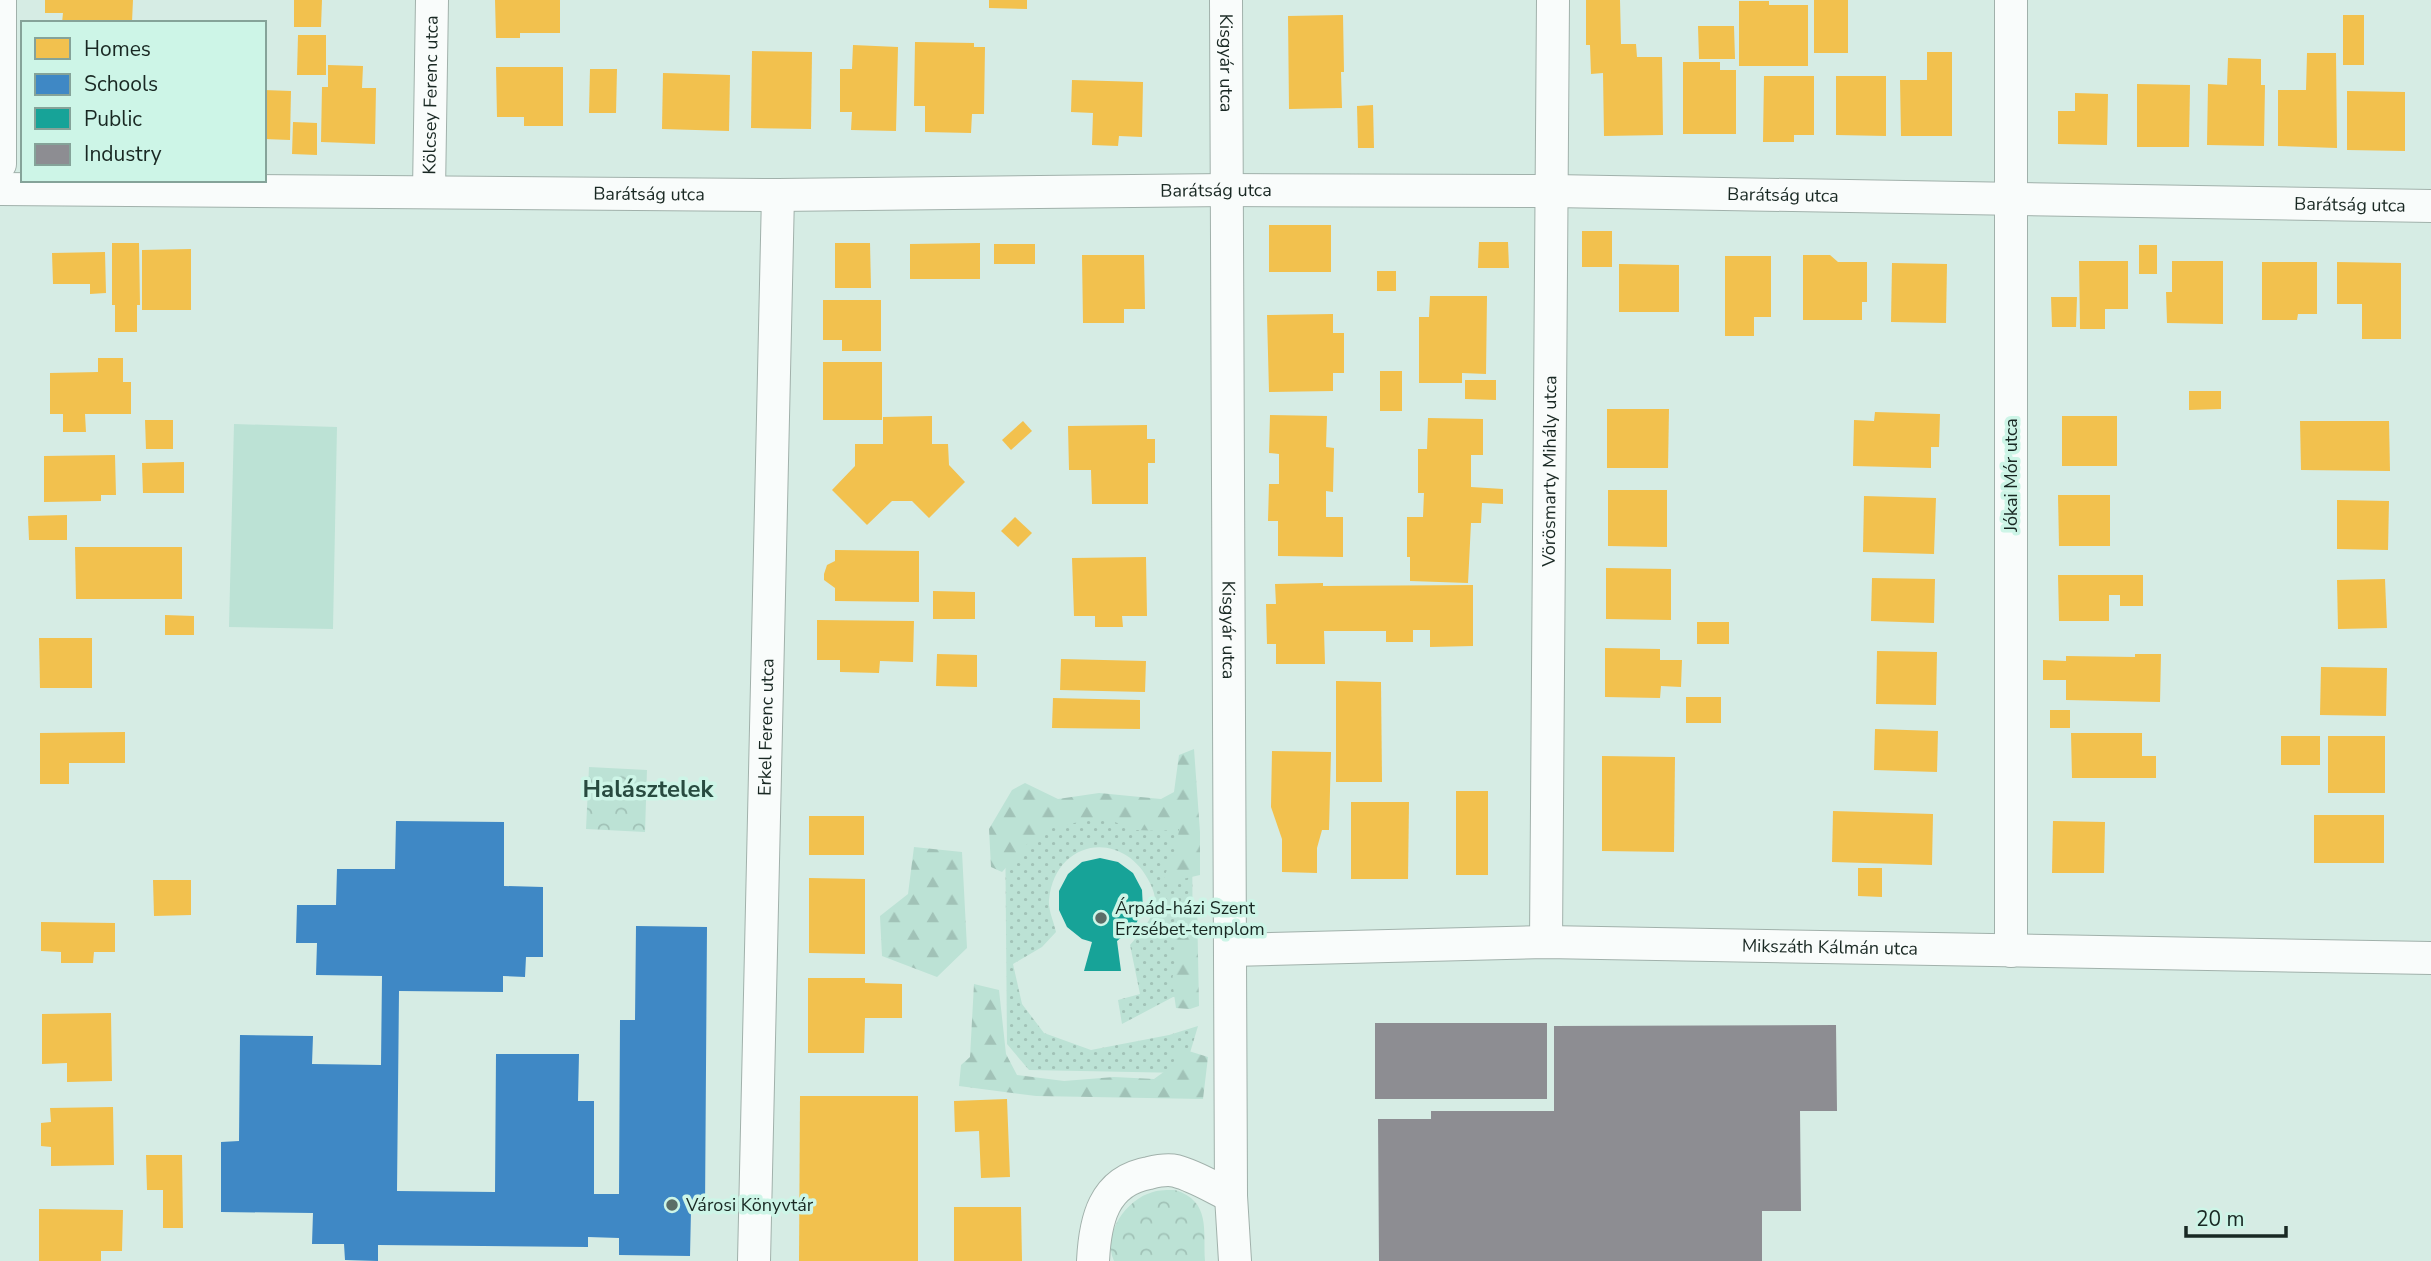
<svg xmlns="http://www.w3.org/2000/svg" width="2431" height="1261" font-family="'Nunito Sans',sans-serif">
<defs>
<pattern id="grass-dots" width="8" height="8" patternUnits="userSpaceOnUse" patternTransform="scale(1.75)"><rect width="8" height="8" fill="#bce2d5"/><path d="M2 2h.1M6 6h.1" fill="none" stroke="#a1c2b7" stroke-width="1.8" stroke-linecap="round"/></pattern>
<pattern id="forest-firs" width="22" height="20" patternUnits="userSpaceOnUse" patternTransform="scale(1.75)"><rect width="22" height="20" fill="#bce2d5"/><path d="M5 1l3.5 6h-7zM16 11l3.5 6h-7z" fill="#a1c2b7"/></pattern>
<pattern id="park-crowns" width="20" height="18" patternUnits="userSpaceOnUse" patternTransform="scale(1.75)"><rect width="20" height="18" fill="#bce2d5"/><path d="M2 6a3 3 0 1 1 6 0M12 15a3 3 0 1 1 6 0" fill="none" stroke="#a1c2b7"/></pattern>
</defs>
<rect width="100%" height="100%" fill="#d6ece4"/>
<path fill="url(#grass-dots)" d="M1005 810 1192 815 1193 998 1173 997 1122 1024 1118 1000 1140 994 1130 945C1139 934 1149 924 1154 909 1157 901 1154 891 1150 883 1123 828 1055 839 1049 900 1048 910 1054 922 1056 932L1042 947 1013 964 1022 1004 1044 1033 1091 1050 1169 1035 1198 1026 1184 1073 1029 1070 1007 1044Z"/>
<g fill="url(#forest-firs)">
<polygon points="1194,749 1200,832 1200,875 1170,882 1164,877 1177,846 1179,829 1160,831 1136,830 1104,818 1056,826 1030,841 1002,872 991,867 989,829 1012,790 1025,783 1058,799 1099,793 1161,799 1174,792 1179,755"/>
<polygon points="914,847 962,852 967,948 937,977 882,956 880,916 908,894"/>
<polygon points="1189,901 1197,904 1199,1006 1190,1009 1176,1008 1172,980 1176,960 1176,925"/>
<polygon points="974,984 999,990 1006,1054 1017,1075 1064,1081 1114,1077 1154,1079 1172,1066 1179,1048 1208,1057 1203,1099 1036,1096 959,1086 961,1065 970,1057"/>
</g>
<g fill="url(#park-crowns)">
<polygon points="589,767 647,770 645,832 586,829"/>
<path d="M1175 1190C1211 1201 1203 1230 1205 1261H1114C1102 1234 1126 1199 1153 1192 1159 1190 1168 1190 1175 1190Z"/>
</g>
<polygon fill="#bce2d5" points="234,424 337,427 333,629 229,627"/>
<g fill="#f2c14e">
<polygon points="45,0 133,0 132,22 83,20 83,23 62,23 63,13 45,13"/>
<polygon points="294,0 322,0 321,27 294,27"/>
<polygon points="495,0 560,0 560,33 520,33 520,38 496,38"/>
<polygon points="989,0 1027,0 1027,9 989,8"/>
<polygon points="1586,0 1620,0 1621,44 1636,44 1637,57 1662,57 1663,135 1604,136 1603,73 1591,74 1590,45 1586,45"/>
<rect x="1814" y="0" width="34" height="53"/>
<polygon points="1739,1 1769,1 1769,5 1808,5 1808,66 1739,66"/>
<polygon points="1343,15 1344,72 1341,72 1342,108 1289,109 1288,16"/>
<rect x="2343" y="15" width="21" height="50"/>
<polygon points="1698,26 1734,26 1735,59 1699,59"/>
<polygon points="298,35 326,35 326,75 297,75"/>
<polygon points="915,42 974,43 974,47 985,47 984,114 972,114 971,133 925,132 925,106 914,106"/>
<polygon points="853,45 898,47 896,131 851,130 852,112 840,112 840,69 852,69"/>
<polygon points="752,51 812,52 811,129 751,128"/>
<polygon points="1927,52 1952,52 1952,136 1901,136 1900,80 1927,80"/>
<polygon points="2307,53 2336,53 2337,148 2278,146 2278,90 2306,90"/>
<polygon points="2228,58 2261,59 2261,85 2265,85 2264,146 2207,145 2208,84 2227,85"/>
<polygon points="1683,62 1720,62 1720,70 1736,70 1736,134 1683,134"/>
<polygon points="328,65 363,66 362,88 376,88 375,144 321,142 322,87 328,87"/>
<polygon points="496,67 563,67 563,126 524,126 524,117 497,117"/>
<polygon points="590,69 617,69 616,113 589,113"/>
<polygon points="663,73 730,75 729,131 662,129"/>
<polygon points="1764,76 1814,76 1814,135 1794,135 1794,142 1763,142"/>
<polygon points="1836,76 1886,76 1886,136 1836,135"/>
<polygon points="1072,80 1143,82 1142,137 1119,136 1118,146 1092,145 1093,113 1071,112"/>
<polygon points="2137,84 2190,85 2189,147 2137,147"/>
<polygon points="264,90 291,91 290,140 264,139"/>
<polygon points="2347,91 2405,92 2405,151 2347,150"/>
<polygon points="2075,93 2108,94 2107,145 2058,144 2058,111 2075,111"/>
<polygon points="1373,105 1374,148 1358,148 1357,106"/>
<polygon points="293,122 317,123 317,155 292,154"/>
<rect x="1269" y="225" width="62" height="47"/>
<rect x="1582" y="231" width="30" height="36"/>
<polygon points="1479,242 1508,242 1509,268 1478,268"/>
<polygon points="112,243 139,243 140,305 137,305 137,332 115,332 115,305 112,305"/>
<polygon points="835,243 870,243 871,288 835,288"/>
<polygon points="980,243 980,279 910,279 910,244"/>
<rect x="994" y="244" width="41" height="20"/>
<rect x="2139" y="245" width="18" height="29"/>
<polygon points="191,249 191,310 142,310 142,250"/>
<polygon points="105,252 106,293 90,294 90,284 53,284 52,253"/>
<polygon points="1082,255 1144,255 1145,309 1124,309 1124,323 1083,323"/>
<polygon points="1803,255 1830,255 1838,262 1867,262 1867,302 1862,302 1862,320 1803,320"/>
<polygon points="1725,256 1771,256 1771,317 1754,317 1754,336 1725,336"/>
<polygon points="2079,261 2128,261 2128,309 2105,309 2105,329 2080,329"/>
<polygon points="2172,261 2223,261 2223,324 2167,323 2166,292 2172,292"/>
<polygon points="2262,262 2317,262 2317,314 2298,314 2297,320 2262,320"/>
<polygon points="2337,262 2401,263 2401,339 2362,339 2362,304 2337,304"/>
<polygon points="1892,263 1947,264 1946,323 1891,322"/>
<polygon points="1619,264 1679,265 1679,312 1619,312"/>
<rect x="1377" y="271" width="19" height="20"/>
<polygon points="1430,296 1487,296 1486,374 1462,373 1462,383 1419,383 1419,317 1429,317"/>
<polygon points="2051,297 2077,297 2076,327 2052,327"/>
<polygon points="823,300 881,300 881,351 842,351 842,340 823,340"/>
<polygon points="1333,314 1333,333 1344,333 1344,373 1333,373 1333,391 1269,392 1267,315"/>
<polygon points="98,358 123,358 123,382 131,382 131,414 85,414 86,432 63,432 63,414 50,414 50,373 98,372"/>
<rect x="823" y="362" width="59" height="58"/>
<rect x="1380" y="371" width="22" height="40"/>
<polygon points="1465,380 1496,380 1496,400 1465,399"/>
<polygon points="2189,391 2221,391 2221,409 2189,410"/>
<polygon points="1607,409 1669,409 1668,468 1607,468"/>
<polygon points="1875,412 1940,414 1939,447 1931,447 1931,468 1853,466 1854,420 1874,421"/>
<polygon points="1270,415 1327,416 1326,447 1334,448 1333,492 1326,491 1326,517 1343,517 1343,557 1278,556 1278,521 1268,521 1269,484 1279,484 1279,454 1269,453"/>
<polygon points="932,416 932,444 948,444 949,465 965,482 929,518 912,501 892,501 867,525 832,490 855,466 855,444 883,444 883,417"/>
<rect x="2062" y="416" width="55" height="50"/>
<polygon points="1428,418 1483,419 1483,455 1471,455 1471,487 1503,489 1503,504 1482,503 1481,523 1471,523 1468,583 1410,581 1410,557 1407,557 1407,517 1423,517 1424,493 1418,493 1418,449 1427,449"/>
<polygon points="145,420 173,420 173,449 146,449"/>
<polygon points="1023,421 1032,431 1011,450 1002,440"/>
<polygon points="2300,421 2389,421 2390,471 2301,470"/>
<polygon points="1147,425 1147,439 1155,439 1155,463 1148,463 1148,504 1092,504 1091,470 1069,470 1068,426"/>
<polygon points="115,455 116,495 101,495 101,501 44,502 44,456"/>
<polygon points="184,462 184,493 143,493 142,463"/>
<polygon points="1608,490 1667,490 1667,547 1608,546"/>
<polygon points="2058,495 2110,495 2110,546 2059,546"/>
<polygon points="1864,496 1936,498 1934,554 1863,552"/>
<polygon points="2337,500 2389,501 2388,550 2337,549"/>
<polygon points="67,515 67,540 29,540 28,516"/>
<polygon points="1015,517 1032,533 1018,547 1001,531"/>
<polygon points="75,547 182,547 182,599 76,599"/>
<polygon points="835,550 919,551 919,602 835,601 835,588 824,580 824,574 827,565 835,561"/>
<polygon points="1146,557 1147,616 1122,616 1123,627 1095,627 1095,616 1074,616 1072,558"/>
<polygon points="1606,568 1671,569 1671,620 1606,619"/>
<polygon points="2058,575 2143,575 2143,606 2120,606 2120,595 2109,595 2109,621 2059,621"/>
<polygon points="1872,578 1935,579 1934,623 1871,621"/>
<polygon points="2385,579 2387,628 2338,629 2337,580"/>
<polygon points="1323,583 1323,586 1473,585 1473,646 1430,647 1430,630 1413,630 1413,642 1386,642 1386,631 1324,631 1325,664 1276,664 1276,644 1267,644 1266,604 1276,604 1275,584"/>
<polygon points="933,591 975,592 975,619 933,619"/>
<polygon points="165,615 194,616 194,635 165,635"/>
<polygon points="817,620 914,621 913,662 880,661 879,673 840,672 840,660 817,660"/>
<rect x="1697" y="622" width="32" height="22"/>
<polygon points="39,638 92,638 92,688 40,688"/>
<polygon points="1605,648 1660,649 1660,660 1682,660 1681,687 1661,686 1660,698 1605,697"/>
<polygon points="1877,651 1937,652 1936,705 1876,704"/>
<polygon points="937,654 977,655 977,687 936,686"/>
<polygon points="2135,654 2161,654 2160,702 2066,700 2066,680 2043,680 2043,660 2066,661 2066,656 2135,657"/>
<polygon points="1061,659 1146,661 1145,692 1060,690"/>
<polygon points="2321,667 2387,668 2386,716 2320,715"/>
<polygon points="1336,681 1381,682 1382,782 1336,782"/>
<rect x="1686" y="697" width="35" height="26"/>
<polygon points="1053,698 1140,700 1140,729 1052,728"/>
<rect x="2050" y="710" width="20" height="18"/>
<polygon points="1875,729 1938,731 1937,772 1874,770"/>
<polygon points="125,732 125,763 69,763 69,784 40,784 40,733"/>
<polygon points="2071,733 2142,733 2142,756 2156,756 2156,778 2072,778"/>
<rect x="2281" y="736" width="39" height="29"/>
<rect x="2328" y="736" width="57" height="57"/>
<polygon points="1272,751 1331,752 1329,830 1322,830 1317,848 1317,873 1282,872 1282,839 1271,807"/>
<polygon points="1602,756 1675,757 1674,852 1602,851"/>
<rect x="1456" y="791" width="32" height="84"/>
<polygon points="1351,802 1409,802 1408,879 1351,879"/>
<polygon points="1833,811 1933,814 1932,865 1832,862"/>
<rect x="2314" y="815" width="70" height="48"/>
<rect x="809" y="816" width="55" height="39"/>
<polygon points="2053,821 2105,822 2104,873 2052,873"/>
<polygon points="1858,868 1882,868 1882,897 1858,896"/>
<polygon points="809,878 865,879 865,954 809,953"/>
<polygon points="153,880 191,880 191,915 154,916"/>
<polygon points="41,922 115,923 115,952 94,952 93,963 61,963 61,952 41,951"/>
<polygon points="808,978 865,978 865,983 902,984 902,1018 865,1018 864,1053 808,1053"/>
<polygon points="111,1013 112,1081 67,1082 67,1063 42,1064 42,1014"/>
<polygon points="800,1096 918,1096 918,1261 799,1261"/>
<polygon points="1007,1099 1010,1177 981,1178 979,1131 955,1132 954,1101"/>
<polygon points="113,1107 114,1165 51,1166 51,1147 41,1146 41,1123 51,1122 50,1108"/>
<polygon points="146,1155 182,1155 183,1228 163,1228 163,1190 147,1190"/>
<polygon points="954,1207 1021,1207 1022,1261 954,1261"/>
<polygon points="39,1209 123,1210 122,1251 101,1251 101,1261 39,1261"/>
</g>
<polygon fill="#3f88c5" points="396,821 504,822 504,886 543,887 543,957 526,957 525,977 503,976 503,992 399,991 397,1191 495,1192 496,1054 579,1054 578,1101 594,1101 594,1194 619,1194 620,1020 635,1020 636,926 707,927 705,1210 691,1210 690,1256 619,1255 619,1238 588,1237 588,1247 378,1245 378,1261 345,1260 344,1244 312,1244 313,1213 221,1212 221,1142 239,1141 240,1035 313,1036 312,1064 381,1065 382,976 316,975 317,943 296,943 297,905 336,905 337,869 395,869"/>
<polygon fill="#17a398" points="1100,858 1118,862 1133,873 1142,890 1143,909 1135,926 1117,941 1121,971 1084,971 1092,942 1082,939 1067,927 1059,910 1059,891 1068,874 1082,862"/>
<g fill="#8d8d92">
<rect x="1375" y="1023" width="172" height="76"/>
<polygon points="1836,1025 1837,1111 1800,1111 1801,1211 1762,1211 1762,1261 1379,1261 1378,1119 1431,1119 1431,1111 1554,1111 1554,1026"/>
</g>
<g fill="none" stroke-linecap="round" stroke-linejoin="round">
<defs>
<g id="minor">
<path id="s1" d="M1226 0 1231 1196 1235 1261"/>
<polyline points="0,164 0,0"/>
<path id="s2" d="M0 189 778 195 1226 190 1553 191 2431 206"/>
<path id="s3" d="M429 191 432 0"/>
<path id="s4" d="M1546 942 1553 0"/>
<path id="s5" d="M1230 950 1546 942 2431 958"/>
<polyline points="2011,951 2011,0"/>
<path id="s6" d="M754 1261 778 195"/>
<path d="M1093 1261C1095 1221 1103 1181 1149 1173 1157 1171 1168 1169 1176 1171 1195 1176 1214 1188 1231 1196"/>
</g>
</defs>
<use href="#minor" stroke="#a1b1ab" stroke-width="34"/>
<use href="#minor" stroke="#f9fcfb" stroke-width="32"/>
</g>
<g fill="#5b6d67" stroke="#cdf5e7" stroke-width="2.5">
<circle cx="1101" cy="918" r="7"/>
<circle cx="672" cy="1205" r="7"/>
</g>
<g text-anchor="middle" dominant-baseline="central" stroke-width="7" stroke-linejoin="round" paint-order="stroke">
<g font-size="18" fill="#192823" stroke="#cdf5e7">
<text stroke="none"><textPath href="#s1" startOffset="63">Kisgyár utca</textPath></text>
<text stroke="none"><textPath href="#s3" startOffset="96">Kölcsey Ferenc utca</textPath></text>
<text stroke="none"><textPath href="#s2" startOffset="1216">Barátság utca</textPath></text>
<text stroke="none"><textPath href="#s2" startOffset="649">Barátság utca</textPath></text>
<text stroke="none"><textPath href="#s2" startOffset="1783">Barátság utca</textPath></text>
<text stroke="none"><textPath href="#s2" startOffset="2350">Barátság utca</textPath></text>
<text stroke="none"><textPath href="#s4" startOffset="471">Vörösmarty Mihály utca</textPath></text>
<text transform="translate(2011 475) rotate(-90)">Jókai Mór utca</text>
<text stroke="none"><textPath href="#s1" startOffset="630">Kisgyár utca</textPath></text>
<text stroke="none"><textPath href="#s6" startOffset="534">Erkel Ferenc utca</textPath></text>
<text stroke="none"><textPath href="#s5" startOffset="600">Mikszáth Kálmán utca</textPath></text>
</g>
<g font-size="18" fill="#192823" stroke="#cdf5e7" text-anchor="start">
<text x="1115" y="908">Árpád-házi Szent<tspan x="1115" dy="21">Erzsébet-templom</tspan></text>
<text x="686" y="1205">Városi Könyvtár</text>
</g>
<g font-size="24" font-weight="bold" fill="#284b40" stroke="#cdf5e7">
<text x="648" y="789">Halásztelek</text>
</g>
</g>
<rect x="21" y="21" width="245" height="161" fill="#cdf5e7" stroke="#85a399" stroke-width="2"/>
<rect x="35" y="38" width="35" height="21" fill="#f2c14e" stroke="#85a399" stroke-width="2"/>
<text x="84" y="56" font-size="21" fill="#192823">Homes</text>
<rect x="35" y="74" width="35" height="21" fill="#3f88c5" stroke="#85a399" stroke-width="2"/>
<text x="84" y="91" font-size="21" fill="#192823">Schools</text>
<rect x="35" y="108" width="35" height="21" fill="#17a398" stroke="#85a399" stroke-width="2"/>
<text x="84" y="126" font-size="21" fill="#192823">Public</text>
<rect x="35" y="144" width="35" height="21" fill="#8d8d92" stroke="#85a399" stroke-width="2"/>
<text x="84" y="161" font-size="21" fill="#192823">Industry</text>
<path d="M2186 1226v10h100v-10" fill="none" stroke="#192823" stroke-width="3.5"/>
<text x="2196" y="1226" font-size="21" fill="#192823" stroke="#cdf5e7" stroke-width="5" paint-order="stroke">20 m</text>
</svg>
